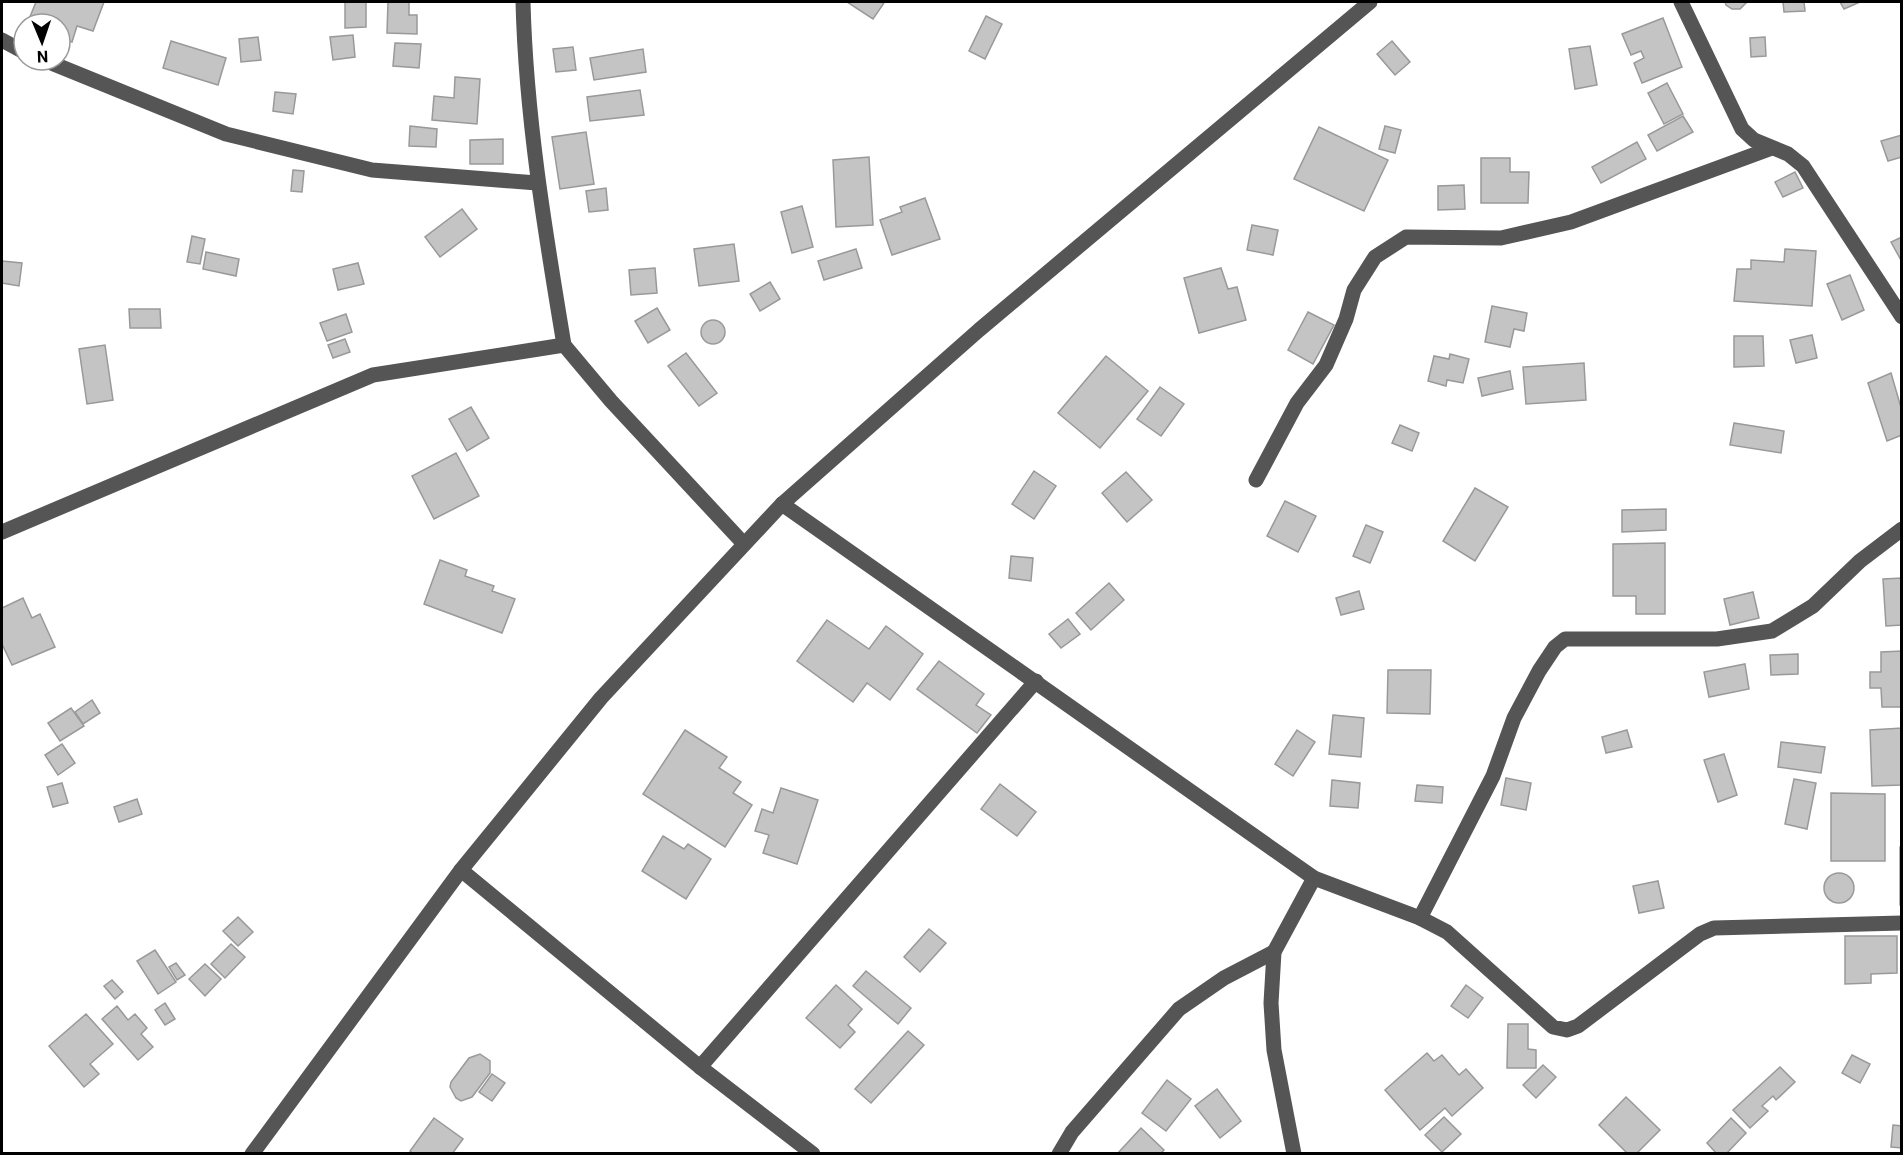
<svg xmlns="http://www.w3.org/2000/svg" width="1903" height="1155" font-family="Roboto,sans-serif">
<rect width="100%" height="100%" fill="#fff"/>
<g fill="#c4c4c4" stroke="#999" stroke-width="1.5">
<polygon points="36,2 104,2 93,31 77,26 72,42 60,38 60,24 27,24"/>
<polygon points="345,2 366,2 366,27 345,28"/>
<polygon points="388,2 409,2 409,15 417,15 417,34 387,33"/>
<polygon points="847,2 881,2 884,3 873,19"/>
<polygon points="1725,2 1747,2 1740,9 1732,9 1726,5"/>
<polygon points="1783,2 1804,2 1805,11 1784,12"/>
<polygon points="1840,2 1860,2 1844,9"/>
<polygon points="986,16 1002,24 985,59 969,51"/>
<polygon points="1663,18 1682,67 1642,83 1634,63 1644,58 1641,51 1631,55 1622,34"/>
<polygon points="353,35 355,57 333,60 330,37"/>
<polygon points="258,37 261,60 241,62 239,39"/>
<polygon points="1765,37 1766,56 1751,57 1750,38"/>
<polygon points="171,41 226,58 218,85 163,68"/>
<polygon points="1392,41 1410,62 1395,75 1377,54"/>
<polygon points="395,43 421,44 419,68 393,66"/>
<polygon points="1590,46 1597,85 1575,89 1569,49"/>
<polygon points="573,47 576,70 556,72 553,49"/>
<polygon points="643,49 646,72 594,80 590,58"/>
<polygon points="455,77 480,79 477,124 432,120 434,96 454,98"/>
<polygon points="1667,83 1683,114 1664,124 1648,93"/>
<polygon points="640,90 644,115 590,121 587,97"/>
<polygon points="275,92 296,94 293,114 273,111"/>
<polygon points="1683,116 1693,132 1657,151 1648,135"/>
<polygon points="410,126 437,129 436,147 409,146"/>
<polygon points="1385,126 1401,130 1395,153 1379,149"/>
<polygon points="1319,127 1388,160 1364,211 1294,179"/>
<polygon points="586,132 594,184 560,189 552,137"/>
<polygon points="1902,135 1902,157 1888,161 1881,141"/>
<polygon points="503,139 503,164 470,164 470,140"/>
<polygon points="1637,142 1646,159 1601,183 1592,167"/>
<polygon points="869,157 873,225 836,227 833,160"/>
<polygon points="1481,158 1510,158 1510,172 1529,172 1528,203 1481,203"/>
<polygon points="293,170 304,171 302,192 291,191"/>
<polygon points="1795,172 1803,188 1783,197 1775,182"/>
<polygon points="1464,185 1465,209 1438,210 1438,186"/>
<polygon points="606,188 608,210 589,212 586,191"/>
<polygon points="925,198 940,239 892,255 880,220 902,212 900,207"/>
<polygon points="802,206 813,247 792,253 781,212"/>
<polygon points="462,209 477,229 440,257 425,237"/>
<polygon points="1252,225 1278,230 1273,255 1247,250"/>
<polygon points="192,236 205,239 200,264 187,262"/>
<polygon points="1902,237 1902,262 1891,242"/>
<polygon points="734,244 739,281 699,286 694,249"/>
<polygon points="856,249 862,268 824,280 818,261"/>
<polygon points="1785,249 1816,251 1812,306 1734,301 1737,269 1751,269 1751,260 1784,262"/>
<polygon points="206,252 239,259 236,276 203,269"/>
<polygon points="2,261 22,263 19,286 2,283"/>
<polygon points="358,263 364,284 338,290 333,269"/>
<polygon points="655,268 657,293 631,295 629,270"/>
<polygon points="1221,268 1228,289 1237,287 1246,320 1199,333 1184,278"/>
<polygon points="1850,275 1864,310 1842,320 1827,284"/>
<polygon points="770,282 780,299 760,311 750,294"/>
<polygon points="1492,306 1527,313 1524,331 1514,329 1510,347 1485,342"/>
<polygon points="657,308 670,330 648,343 635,321"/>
<polygon points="129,309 160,309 161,328 130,328"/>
<polygon points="1308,312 1334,325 1313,364 1288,350"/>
<polygon points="346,314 352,332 327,341 320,323"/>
<circle cx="713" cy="332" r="12"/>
<polygon points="1812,335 1817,358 1796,363 1790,340"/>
<polygon points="1734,336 1763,336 1764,366 1734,367"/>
<polygon points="345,339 350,352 333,358 328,345"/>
<polygon points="105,345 113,400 87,404 79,349"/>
<polygon points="686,353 717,393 699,406 668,366"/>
<polygon points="1450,354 1469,359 1463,383 1447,380 1446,386 1428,381 1434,356 1449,359"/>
<polygon points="1106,356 1148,391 1100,448 1058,413"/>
<polygon points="1584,363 1586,400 1526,404 1523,367"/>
<polygon points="1510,371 1513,389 1482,396 1478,378"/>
<polygon points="1891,373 1902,411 1902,435 1887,441 1868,383"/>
<polygon points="1160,387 1184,404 1161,436 1137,419"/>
<polygon points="471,407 489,438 467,451 449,419"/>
<polygon points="1734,423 1784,431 1781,453 1730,445"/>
<polygon points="1400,425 1419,433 1412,451 1392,443"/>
<polygon points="456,453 479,496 434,519 412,476"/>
<polygon points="1034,471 1056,486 1034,519 1012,504"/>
<polygon points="1126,472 1152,500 1127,522 1102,493"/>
<polygon points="1475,488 1508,507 1475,561 1443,541"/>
<polygon points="1285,501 1316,516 1298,552 1267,536"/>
<polygon points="1666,509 1666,530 1622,532 1622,510"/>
<polygon points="1366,525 1383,532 1370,563 1353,556"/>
<polygon points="1665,543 1665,614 1636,614 1636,596 1613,596 1613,544"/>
<polygon points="1011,556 1033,558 1031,581 1009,578"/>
<polygon points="440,560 467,570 465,576 494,586 492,591 515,599 502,633 424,604"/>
<polygon points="1902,578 1902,625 1886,626 1883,579"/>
<polygon points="1109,583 1124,600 1091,630 1076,613"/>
<polygon points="1359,591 1364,609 1341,615 1336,598"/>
<polygon points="1753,592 1759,618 1730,625 1724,599"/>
<polygon points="23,598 32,618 40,614 55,647 12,665 2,644 2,608"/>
<polygon points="1068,619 1080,634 1061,648 1049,634"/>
<polygon points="827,620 869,649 886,626 923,654 890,700 867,683 853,702 797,661"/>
<polygon points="1902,651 1902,707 1882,707 1881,688 1870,688 1870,672 1881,672 1881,652"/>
<polygon points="1798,654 1798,674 1771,675 1770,655"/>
<polygon points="939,661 984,694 976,705 991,715 977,733 917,689"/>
<polygon points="1745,664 1749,689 1709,697 1704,672"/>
<polygon points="1388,670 1431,670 1430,714 1387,713"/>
<polygon points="92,700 100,713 83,724 75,712"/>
<polygon points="71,708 84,726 60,741 48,723"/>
<polygon points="1333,715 1364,718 1361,757 1329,754"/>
<polygon points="1902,728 1902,785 1872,786 1870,730"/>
<polygon points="685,730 727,757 719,768 741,782 733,793 752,805 725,847 643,794"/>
<polygon points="1297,730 1315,742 1293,776 1275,764"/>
<polygon points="1627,730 1632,747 1606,753 1602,737"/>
<polygon points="1781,742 1825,747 1821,773 1778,767"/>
<polygon points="62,744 75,763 58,775 45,755"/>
<polygon points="1724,754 1737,795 1718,802 1704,760"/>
<polygon points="1506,778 1531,783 1526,810 1501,805"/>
<polygon points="1794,779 1816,783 1807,829 1785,824"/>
<polygon points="1332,780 1360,783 1358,808 1330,806"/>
<polygon points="62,783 68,803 53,807 47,787"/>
<polygon points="1000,784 1036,812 1017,836 981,809"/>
<polygon points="1417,785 1443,787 1442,803 1415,801"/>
<polygon points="781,788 818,800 797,864 763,853 769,835 755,831 762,809 773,813"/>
<polygon points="1831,793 1885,794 1885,861 1831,861"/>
<polygon points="137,799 142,814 119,822 114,807"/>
<polygon points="663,836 684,849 688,844 711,859 686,899 642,871"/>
<rect x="1900" y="847" width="2" height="58"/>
<circle cx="1839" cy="888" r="15"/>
<polygon points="1658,881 1664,908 1639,913 1633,886"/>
<polygon points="238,917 253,932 238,946 223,931"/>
<polygon points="929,929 946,943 920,972 904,957"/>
<polygon points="1845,936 1897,936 1897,973 1871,974 1871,983 1845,984"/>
<polygon points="231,944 245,957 225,978 211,964"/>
<polygon points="155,950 176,982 158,994 137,961"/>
<polygon points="176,963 185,975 177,980 169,967"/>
<polygon points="205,964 221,979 205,996 189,979"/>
<polygon points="866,971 911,1008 898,1024 853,986"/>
<polygon points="112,980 123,992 115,999 104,986"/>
<polygon points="836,985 862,1009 848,1025 855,1032 840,1048 806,1018"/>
<polygon points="1466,985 1483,998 1468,1018 1451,1006"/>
<polygon points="165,1003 175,1019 165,1025 155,1010"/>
<polygon points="117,1006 128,1020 135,1014 147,1028 141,1034 153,1047 138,1060 102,1019"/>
<polygon points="86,1014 113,1044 90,1064 99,1074 84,1087 49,1046"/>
<polygon points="1508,1024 1528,1024 1528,1049 1536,1050 1536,1068 1507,1068"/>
<polygon points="908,1031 924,1045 871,1103 855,1089"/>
<polygon points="1427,1053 1434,1061 1442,1055 1459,1075 1466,1069 1483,1088 1452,1116 1445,1108 1420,1130 1385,1090"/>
<polygon points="480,1054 490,1061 490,1073 472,1097 461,1101 456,1098 450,1087 451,1082 469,1058"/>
<polygon points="1852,1055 1870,1064 1860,1083 1842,1073"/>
<polygon points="1543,1065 1556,1077 1536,1098 1523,1085"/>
<polygon points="1780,1067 1795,1082 1776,1100 1773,1096 1762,1106 1768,1111 1750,1128 1733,1110"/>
<polygon points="492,1074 505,1083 492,1101 479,1092"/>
<polygon points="1167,1080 1191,1099 1166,1131 1142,1113"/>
<polygon points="1217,1089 1241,1121 1220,1138 1195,1106"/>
<polygon points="1626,1097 1660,1130 1636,1154 1628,1154 1599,1125"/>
<polygon points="1444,1117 1461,1134 1442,1152 1425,1135"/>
<polygon points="434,1118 463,1139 452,1154 414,1154 410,1151"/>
<polygon points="1731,1118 1746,1133 1726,1154 1717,1154 1707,1143"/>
<polygon points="1893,1125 1902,1126 1902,1148 1891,1147"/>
<polygon points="1141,1128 1164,1150 1160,1154 1117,1154"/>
</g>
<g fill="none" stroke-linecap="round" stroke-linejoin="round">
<g stroke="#555" stroke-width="15">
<path d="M523 2C526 118 545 231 564 345"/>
<polyline points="1681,2 1742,129 1754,140 1788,154 1803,166 1902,317"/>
<polyline points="2,40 24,52"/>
<polyline points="44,60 226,134 372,170 537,183"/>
<polyline points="1256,480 1297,403 1326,365 1346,319 1354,290 1375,257 1406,237 1501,238 1571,222 1772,148"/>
<polyline points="782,504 1314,878 1420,918 1447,932 1553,1027 1567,1030 1578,1026 1700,934 1714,928 1902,923"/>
<polyline points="2,532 373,375 564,345 611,401 744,544"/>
<polyline points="461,870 700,1067 813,1154"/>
<polyline points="1420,918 1493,776 1514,718 1539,671 1555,647 1565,639 1717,639 1772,631 1813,606 1860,561 1902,529"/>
<polyline points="700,1067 1036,681"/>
<polyline points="252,1154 461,870 601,698 782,504 979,330 1370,2"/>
<polyline points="1059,1154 1072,1132 1179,1009 1224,978 1274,952"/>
<polyline points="1294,1154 1274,1050 1271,1003 1274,952 1314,878"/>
</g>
</g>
<rect width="1903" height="1155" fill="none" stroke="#000000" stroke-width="6"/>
<g transform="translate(42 42) rotate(178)"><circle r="28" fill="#ffffff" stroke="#999999" stroke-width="1.5"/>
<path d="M0-4.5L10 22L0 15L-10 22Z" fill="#000000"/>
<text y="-9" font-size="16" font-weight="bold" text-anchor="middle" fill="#000000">N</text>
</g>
</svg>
